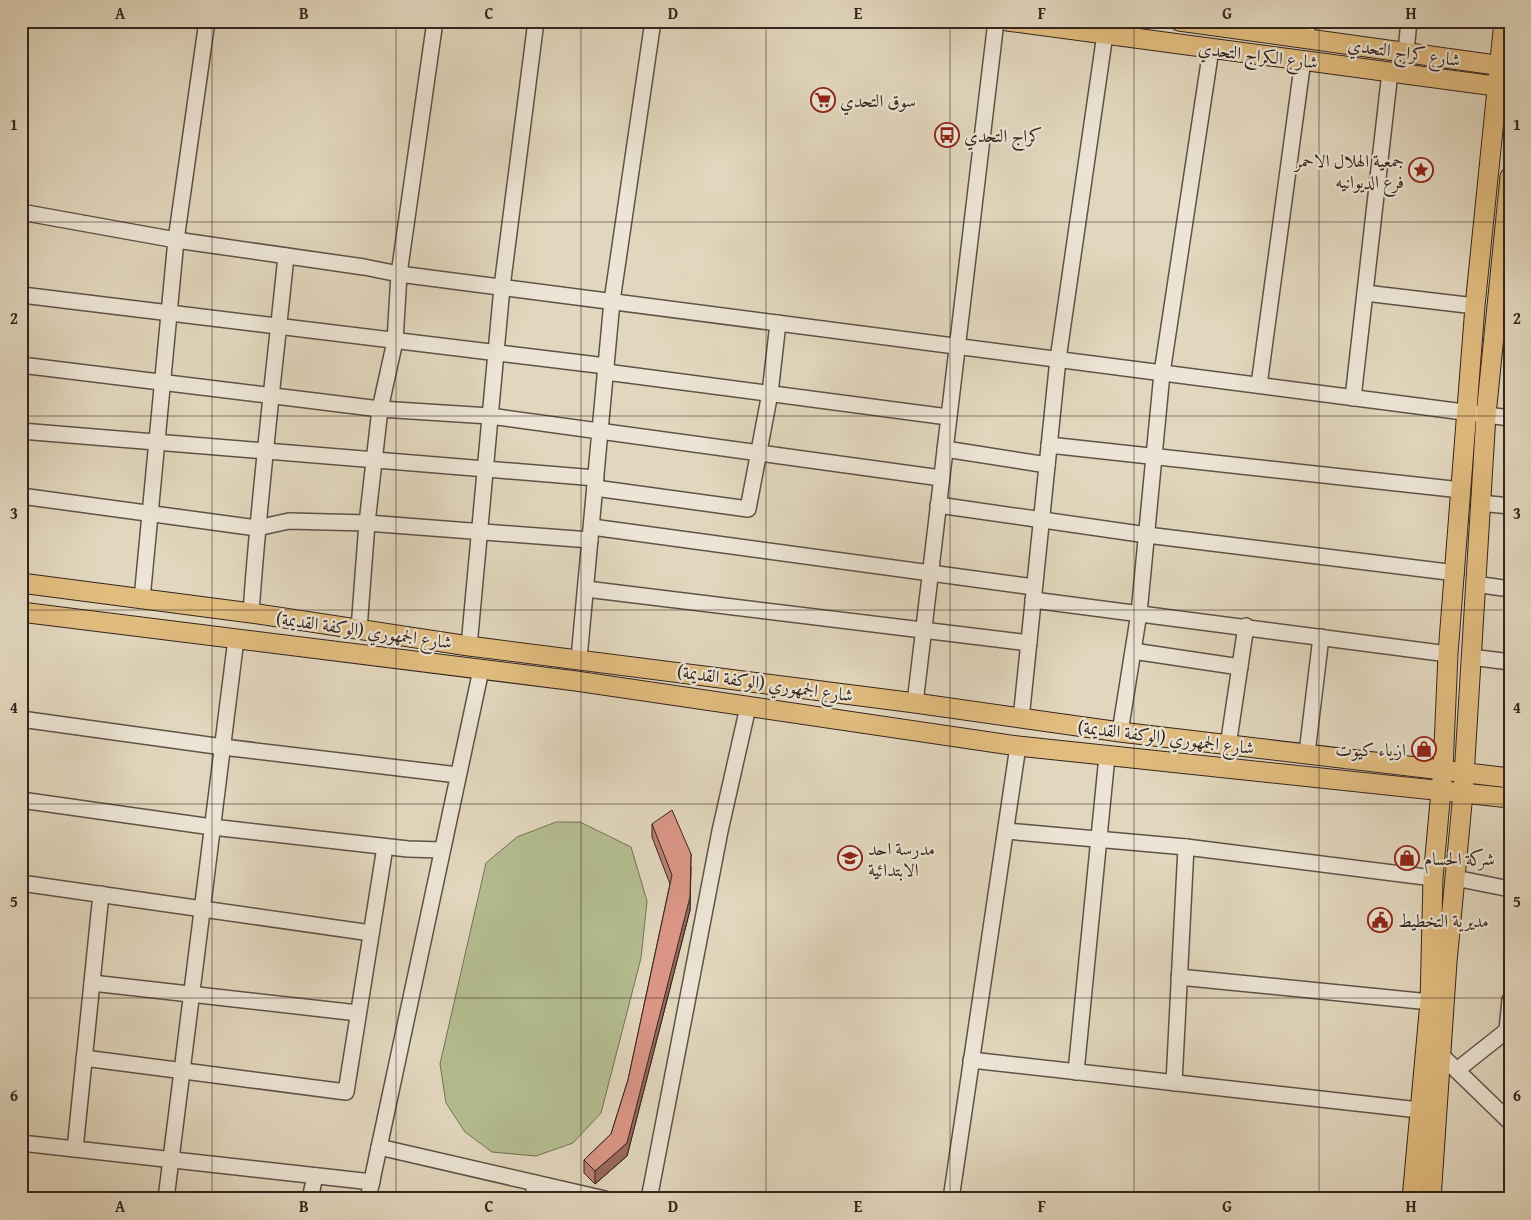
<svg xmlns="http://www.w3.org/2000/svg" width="1531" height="1220" font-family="'Gentium Book Plus',Amiri,serif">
<rect width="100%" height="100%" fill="#e2d7be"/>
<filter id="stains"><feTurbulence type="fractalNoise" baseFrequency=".004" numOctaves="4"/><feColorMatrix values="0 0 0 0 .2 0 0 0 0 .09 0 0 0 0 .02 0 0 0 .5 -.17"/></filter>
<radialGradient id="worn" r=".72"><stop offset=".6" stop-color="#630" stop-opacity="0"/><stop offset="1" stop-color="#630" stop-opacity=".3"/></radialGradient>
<polygon fill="#b4be91" stroke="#747258" points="556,822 580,822 631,847 647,901 641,958 601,1113 573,1143 536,1156 492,1152 465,1132 446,1103 440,1064 486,863 517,837"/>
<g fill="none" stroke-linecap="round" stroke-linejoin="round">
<defs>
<g id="minor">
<polyline points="1305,38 1308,21"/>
<polyline points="1406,51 1409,21"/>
<polyline points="21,212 176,240 364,267 399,274 1510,418"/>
<polyline points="1365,293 1475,306"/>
<polyline points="22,295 606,366"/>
<polyline points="21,365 380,409 490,416 941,478"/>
<polyline points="606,372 948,417"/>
<polyline points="1259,385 1303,60"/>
<polyline points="1353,398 1390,72"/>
<polyline points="21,431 596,478"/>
<polyline points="1049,445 1461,490"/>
<polyline points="945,449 1047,465"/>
<polyline points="595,488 748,509 770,393 778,323"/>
<polyline points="21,496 257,528 289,521 367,523 590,540"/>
<polyline points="1480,503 1510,506"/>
<polyline points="938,505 1147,535 1456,573"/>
<polyline points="592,527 1034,587"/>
<polyline points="1475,584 1510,589"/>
<polyline points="586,589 1029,643"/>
<polyline points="142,599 176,240 207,21"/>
<polyline points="1033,600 1448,654"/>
<path d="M251 613C259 494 274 375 286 256"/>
<polyline points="359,629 367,523 380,409 395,341 399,274 435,21"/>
<polyline points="469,646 502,287 536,21"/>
<polyline points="1133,651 1240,667"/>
<polyline points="1471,657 1510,662"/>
<polyline points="579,658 612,301 653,21"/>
<polyline points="915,703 996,21"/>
<polyline points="21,719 223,747 458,775"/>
<polyline points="1021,719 1058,359 1105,34"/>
<polyline points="1120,732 1139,613 1162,373 1211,49"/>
<polyline points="1228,746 1246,626"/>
<polyline points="1307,753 1321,637"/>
<polyline points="21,800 212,827 408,849 442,850"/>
<polyline points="1006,831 1186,847 1433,878"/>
<polyline points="1455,878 1510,889"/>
<polyline points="21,883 371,933"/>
<polyline points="1179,977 1430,1002"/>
<polyline points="92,983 358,1013"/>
<polyline points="1507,1030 1510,1000"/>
<polyline points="1442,1056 1510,1122"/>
<polyline points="84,1058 346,1092 385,847"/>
<polyline points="971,1060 1419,1110"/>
<polyline points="1457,1070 1510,1028"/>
<polyline points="1076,1072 1107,756"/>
<polyline points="1174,1083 1186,847"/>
<polyline points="21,1143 372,1182"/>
<polyline points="379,1147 605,1199"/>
<polyline points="75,1149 101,894"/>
<polyline points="166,1199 236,639"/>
<polyline points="310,1199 315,1176"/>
<polyline points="368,1199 481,670"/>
<polyline points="533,1199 535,1183"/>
<polyline points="649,1199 720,831 748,707"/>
<polyline points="951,1199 1018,746"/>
</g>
<g id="major">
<polyline points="1007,21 1510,88"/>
<polyline points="1179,21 1510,67"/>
<polyline points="21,583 251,613 469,646 915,703 1120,732 1510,778"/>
<polyline points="21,612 576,681 1018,746 1510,798"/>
<polyline points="1412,1199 1430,1002 1433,878 1443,769 1448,654 1475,306 1504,21"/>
<polyline points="1431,1199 1447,962 1463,793 1486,415 1510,177"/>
</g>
</defs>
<use href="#minor" stroke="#605246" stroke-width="18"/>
<use href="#major" stroke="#34251e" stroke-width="21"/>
<use href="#minor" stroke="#ece5d5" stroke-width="15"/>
<use href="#major" stroke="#e1bc7f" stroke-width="19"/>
</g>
<polygon fill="#bc8174" stroke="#34251e" points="652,824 691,867 690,910 627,1156 595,1184 584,1173 584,1160 611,1134 628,1080 670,884 652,837"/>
<polygon fill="#99695e" stroke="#34251e" points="691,854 690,910 627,1156 595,1184 595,1171 627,1143"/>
<polygon fill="#db9687" stroke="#34251e" points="672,810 691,854 690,897 627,1143 595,1171 584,1160 611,1134 628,1080 672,875 652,824"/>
<path fill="none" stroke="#34251e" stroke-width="1" stroke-opacity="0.55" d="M212 21V1199M396 21V1199M581 21V1199M766 21V1199M950 21V1199M1134 21V1199M1319 21V1199M21 222H1510M21 416H1510M21 610H1510M21 804H1510M21 998H1510"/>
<defs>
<symbol id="supermarket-ring" viewBox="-11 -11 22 22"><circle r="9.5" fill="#ece5d5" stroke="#8f2418" stroke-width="1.5"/><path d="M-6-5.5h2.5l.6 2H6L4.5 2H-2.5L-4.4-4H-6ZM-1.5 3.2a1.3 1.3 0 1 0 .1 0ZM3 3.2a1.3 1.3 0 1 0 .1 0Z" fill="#8f2418"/></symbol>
<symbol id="bus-ring" viewBox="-11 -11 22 22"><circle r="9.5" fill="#ece5d5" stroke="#8f2418" stroke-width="1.5"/><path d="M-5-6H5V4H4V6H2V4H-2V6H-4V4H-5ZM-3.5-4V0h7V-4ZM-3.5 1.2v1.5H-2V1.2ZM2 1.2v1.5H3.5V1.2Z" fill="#8f2418"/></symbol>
<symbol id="sight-ring" viewBox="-11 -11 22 22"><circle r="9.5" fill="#ece5d5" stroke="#8f2418" stroke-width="1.5"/><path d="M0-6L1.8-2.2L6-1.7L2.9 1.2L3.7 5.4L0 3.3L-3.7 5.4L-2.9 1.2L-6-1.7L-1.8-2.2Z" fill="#8f2418"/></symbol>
<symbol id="shop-ring" viewBox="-11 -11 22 22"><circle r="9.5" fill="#ece5d5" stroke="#8f2418" stroke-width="1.5"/><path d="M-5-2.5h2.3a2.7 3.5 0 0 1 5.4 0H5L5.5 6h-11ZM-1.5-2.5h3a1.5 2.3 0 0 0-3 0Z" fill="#8f2418"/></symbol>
<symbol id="school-ring" viewBox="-11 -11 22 22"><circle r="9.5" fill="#ece5d5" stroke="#8f2418" stroke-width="1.5"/><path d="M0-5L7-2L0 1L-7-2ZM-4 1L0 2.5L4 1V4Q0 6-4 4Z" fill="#8f2418"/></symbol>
<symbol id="civic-ring" viewBox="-11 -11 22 22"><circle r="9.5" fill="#ece5d5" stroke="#8f2418" stroke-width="1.5"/><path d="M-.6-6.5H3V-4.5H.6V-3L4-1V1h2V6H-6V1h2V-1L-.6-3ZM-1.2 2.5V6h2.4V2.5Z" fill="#8f2418"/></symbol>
</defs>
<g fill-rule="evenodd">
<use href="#supermarket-ring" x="809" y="86" width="28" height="28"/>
<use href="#bus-ring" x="933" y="121" width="28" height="28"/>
<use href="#sight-ring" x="1407" y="156" width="28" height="28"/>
<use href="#shop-ring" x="1410" y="735" width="28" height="28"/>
<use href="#school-ring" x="836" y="844" width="28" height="28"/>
<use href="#shop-ring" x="1393" y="844" width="28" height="28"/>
<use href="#civic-ring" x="1366" y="906" width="28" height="28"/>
</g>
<g text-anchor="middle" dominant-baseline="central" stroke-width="4.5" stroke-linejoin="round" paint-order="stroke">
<g font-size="18" fill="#34251e" stroke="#ece5d5">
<text transform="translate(1404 52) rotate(8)">شارع كراج التحدي</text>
<text transform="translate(1258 55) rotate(7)">شارع الكراج التحدي</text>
<text transform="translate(364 630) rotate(8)">شارع الجمهوري (الوكفة القديمة)</text>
<text transform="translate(765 683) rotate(8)">شارع الجمهوري (الوكفة القديمة)</text>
<text transform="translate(1166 737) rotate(7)">شارع الجمهوري (الوكفة القديمة)</text>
</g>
<g font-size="18" fill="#34251e" stroke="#ece5d5" text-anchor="start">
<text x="840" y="100">سوق التحدي</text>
<text x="964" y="135">كراج التحدي</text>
<text x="1404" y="160" text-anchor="end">جمعية الهلال الاحمر<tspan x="1404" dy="21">فرع الديوانيه</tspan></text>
<text x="1406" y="749" text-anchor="end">ازياء كيوت</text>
<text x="868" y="848">مدرسة احد<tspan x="868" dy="21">الابتدائية</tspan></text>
<text x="1424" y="858">شركة الحسام</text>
<text x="1398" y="920">مديرية التخطيط</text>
</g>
</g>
<rect width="1531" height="1220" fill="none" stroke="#e2d7be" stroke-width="55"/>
<rect x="28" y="28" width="1476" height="1164" fill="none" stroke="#34251e" stroke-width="2"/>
<g font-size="16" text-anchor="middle" font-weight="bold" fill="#34251e">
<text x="120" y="19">A</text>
<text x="304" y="19">B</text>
<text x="489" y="19">C</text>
<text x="673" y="19">D</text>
<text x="858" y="19">E</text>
<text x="1042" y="19">F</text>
<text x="1227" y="19">G</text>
<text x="1411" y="19">H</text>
<text x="14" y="130">1</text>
<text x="1517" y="130">1</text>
<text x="14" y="324">2</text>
<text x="1517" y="324">2</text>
<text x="14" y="519">3</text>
<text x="1517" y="519">3</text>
<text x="14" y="713">4</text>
<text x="1517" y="713">4</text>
<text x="14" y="907">5</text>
<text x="1517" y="907">5</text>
<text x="14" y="1101">6</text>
<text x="1517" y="1101">6</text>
<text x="120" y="1212">A</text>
<text x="304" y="1212">B</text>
<text x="489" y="1212">C</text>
<text x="673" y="1212">D</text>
<text x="858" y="1212">E</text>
<text x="1042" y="1212">F</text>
<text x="1227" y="1212">G</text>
<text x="1411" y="1212">H</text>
</g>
<rect width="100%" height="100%" filter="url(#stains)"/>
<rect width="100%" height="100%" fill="url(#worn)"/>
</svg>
